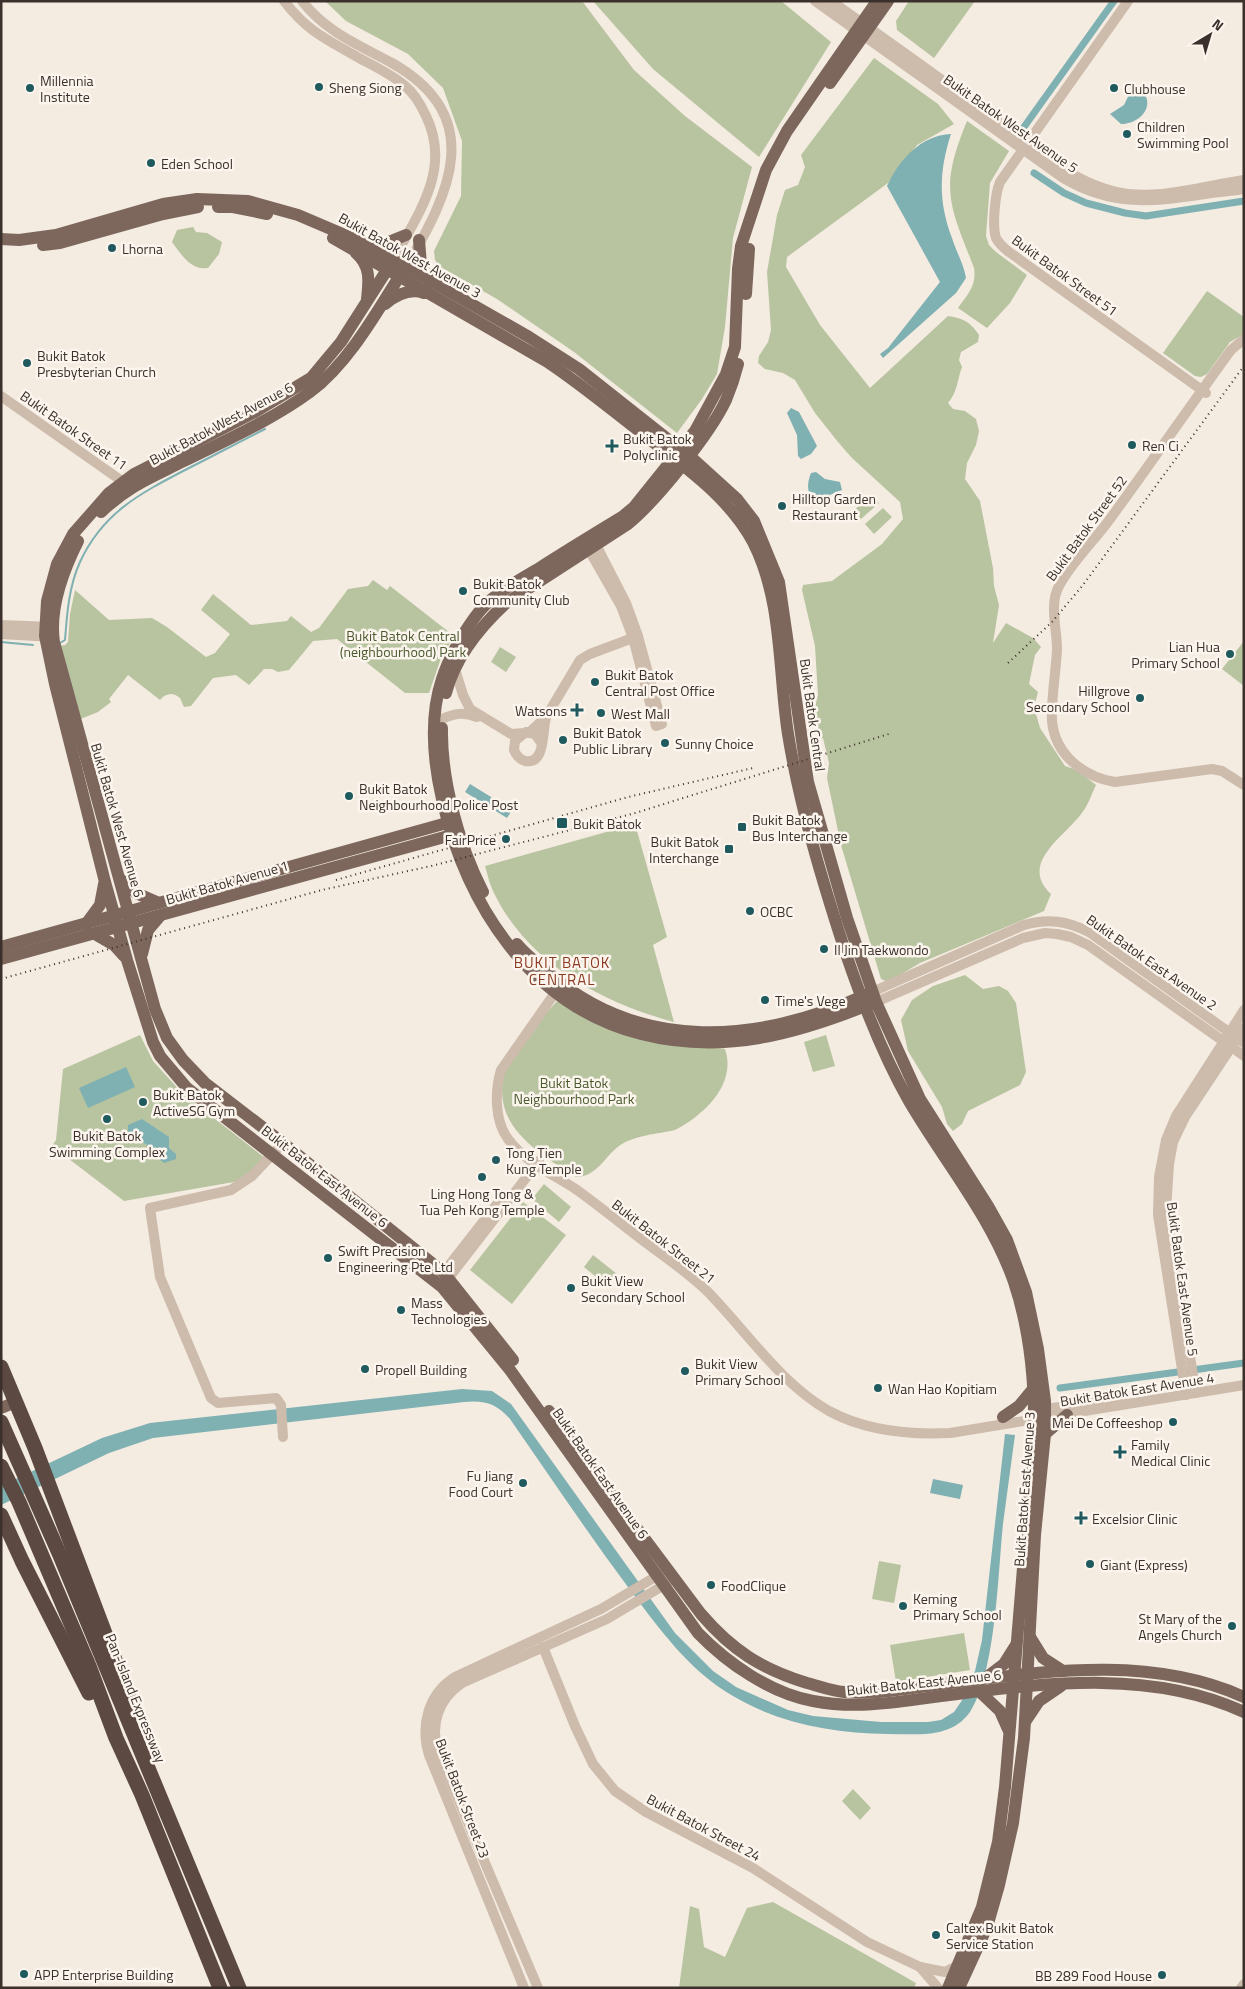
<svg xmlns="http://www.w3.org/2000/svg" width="1245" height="1989" font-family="'Titillium Web',sans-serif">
<rect width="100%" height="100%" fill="#f4ebe1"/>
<g fill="#b8c4a0">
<polygon points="325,1 582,1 634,70 685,116 752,167 733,238 725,327 717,374 702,399 677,433 574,352 497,299 439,266 435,260 434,251 461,196 462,141 443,88 408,54 346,21"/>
<polygon points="593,1 781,1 831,42 759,157 653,69"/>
<polygon points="909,1 975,1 934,58 897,30 896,21"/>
<path d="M874 58 938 104 954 124 917 145 888 183 787 257 786 267 820 325 870 388 948 316C964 318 971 323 979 335L978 342 961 352 959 360 962 367C957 380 958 391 948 403L953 409 965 411 976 419 979 431 976 445 967 463 965 479 980 501 993 568 994 586 999 605 993 643 1006 623 1033 638 1041 647 1035 655 1029 684 1038 692 1034 707 1040 728 1065 766 1077 770 1096 785C1092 793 1089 803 1084 810 1068 835 1017 862 1051 894L1044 911 920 963 888 982 881 979 841 845 827 778 829 763 823 738 819 739 813 714 818 695 815 646 802 590 803 585 832 581 882 544 903 519 900 502 852 458 838 442 815 413 795 380 783 373 765 369 758 363 759 356 768 342 771 330 767 272 777 215 785 190 798 185 805 167 801 155Z"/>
<path d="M967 121 1009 151 990 183 986 236 989 245 996 252 1027 275 1010 303 987 328 958 308C967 295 977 286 974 268 949 203 939 189 967 121Z"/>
<path d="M193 227 196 232 207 233 222 242 219 254 208 268C191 271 181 254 172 242L177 230Z"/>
<polygon points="1207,291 1244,317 1244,334 1230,342 1207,374 1201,377 1195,376 1163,353"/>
<polygon points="871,495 879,503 861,519 854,510"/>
<polygon points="883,508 892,517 874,534 865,524"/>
<path d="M373 580 387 590 390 586 454 636 441 658 429 693H405L337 639 313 641 289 670 278 672 272 669H264L249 685 236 675 213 678 191 706 184 707 180 698C173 692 166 693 160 700L128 675 109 699 111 702 98 712 78 720 59 646 65 645 68 642 70 614 75 590 109 620 152 618 167 627 206 657 215 653 230 634 201 610 213 594 251 625 287 621 291 616 311 632 319 628 348 589 368 586Z"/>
<polygon points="1244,641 1244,686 1222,669"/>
<polygon points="500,647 516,657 506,672 491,662"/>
<path d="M635 824 667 937 653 945 674 1022C603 1003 529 964 495 895 490 886 488 876 485 866Z"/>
<polygon points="965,975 983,989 999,986 1008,991 1016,1003 1026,1072 1020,1085 968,1111 962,1124 953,1131 947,1124 942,1107 908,1051 901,1020 912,1000 933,986"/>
<path d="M558 1000 669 1043 725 1049C737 1084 704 1115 675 1130 658 1134 634 1135 619 1146 605 1156 597 1177 576 1177 528 1147 480 1116 513 1052 522 1035 545 1015 558 1000Z"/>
<polygon points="140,1035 153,1061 182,1093 265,1158 249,1174 234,1182 124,1201 52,1146 56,1140 63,1069"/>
<polygon points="826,1035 835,1066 813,1072 804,1042"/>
<polygon points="544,1184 571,1207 559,1222 532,1199"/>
<polygon points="523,1202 566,1235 512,1304 470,1270"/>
<polygon points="593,1255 617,1274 607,1286 584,1267"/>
<polygon points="879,1561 901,1565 894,1603 872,1599"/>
<polygon points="964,1633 970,1670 896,1682 890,1645"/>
<polygon points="853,1789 871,1808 860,1820 842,1801"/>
<polygon points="773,1902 916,1983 914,1988 679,1988 690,1906 699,1909 704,1947 725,1957 747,1908"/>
</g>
<g fill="#7fb0b2">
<path d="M1133 86C1160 97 1145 124 1121 124L1110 114 1124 105Z"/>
<path d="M951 134C939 171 938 201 952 238 956 251 964 265 966 278L956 293 883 358 880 354 888 348 940 282 887 186C899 160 921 135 951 134Z"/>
<polygon points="791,408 799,412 817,446 811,454 801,459 798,456 797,435 787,413"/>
<path d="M816 472 825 479 840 482 842 490 815 501C806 493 807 483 811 473Z"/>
<polygon points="470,784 512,810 507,818 465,792"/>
<polygon points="126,1067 135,1087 88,1108 79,1088"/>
<polygon points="142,1119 169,1137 169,1148 176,1154 176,1159 164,1163 148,1150 147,1145 137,1138 131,1138 128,1135 128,1125"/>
<path d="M462 1389 492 1391 511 1404 675 1633 713 1671 736 1687 788 1710 813 1716 881 1722H928L941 1720 954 1712 967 1693 975 1671 982 1640 1005 1434 1015 1435C1011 1464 1007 1494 1003 1524 998 1572 996 1672 970 1712 951 1739 917 1734 888 1734 833 1733 780 1724 733 1696 689 1671 658 1627 628 1587 587 1532 549 1475 510 1419 496 1403 484 1400 464 1402L153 1438 109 1453 1 1505V1486L102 1438 150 1423Z"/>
<polygon points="933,1479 963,1485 960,1499 930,1493"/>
</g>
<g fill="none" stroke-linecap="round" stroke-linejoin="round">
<g stroke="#7fb0b2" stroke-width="2">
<polyline points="1,642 33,645"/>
<path d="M60 643 65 640C67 613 69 586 80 562 103 512 141 493 187 469 213 456 239 442 265 429"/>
</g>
<g stroke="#7fb0b2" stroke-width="7">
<polyline points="1024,127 1114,1"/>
<polyline points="1034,173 1064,193 1086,203 1125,213 1146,216 1244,201"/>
<polyline points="1060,1388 1244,1363"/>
</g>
<g stroke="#cdbbac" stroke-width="10">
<path d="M284 1C308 32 326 39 359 58 374 66 391 74 404 85 413 92 421 105 426 116 452 169 418 214 393 260"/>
<path d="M302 1C326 32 359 45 392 63 487 117 450 193 406 267"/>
<path d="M815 1 1063 178C1112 207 1152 202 1205 194 1218 192 1231 191 1244 189"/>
<path d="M831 1C881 36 930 71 979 107 1018 136 1065 179 1113 191 1154 202 1203 186 1244 180"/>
<path d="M1128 1 1000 182C995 194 992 226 996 238 999 244 1004 248 1009 252L1206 393"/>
<path d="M1244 339 1231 350C1190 406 1151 463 1110 519 1094 541 1072 562 1059 586 1049 604 1057 629 1057 649 1056 673 1051 697 1052 721 1055 755 1084 777 1115 782L1212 769 1222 771 1244 785"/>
<polyline points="1,396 129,486"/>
<polyline points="585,543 621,606 633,638 656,726 662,724 638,636 626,603 593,539"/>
<polyline points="1,625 52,627"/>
<polyline points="1,634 52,637"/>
<polyline points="455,669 463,695 470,709 511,734 525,733"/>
<path d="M442 719C455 713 464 712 477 717"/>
<polyline points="529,733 546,717 580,660 590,654 638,636"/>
<path d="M542 744 535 734 526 732 515 741 514 750C516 755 519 759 525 761 546 765 542 730 546 718"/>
<path d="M559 987 501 1070C495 1090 494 1120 508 1139 526 1163 553 1174 577 1190 602 1208 625 1227 649 1245 669 1260 691 1275 708 1292 747 1332 780 1383 829 1411 866 1431 909 1435 950 1433L1244 1385"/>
<path d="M872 992 1024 925C1048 918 1067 921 1089 932L1244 1043"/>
<polyline points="876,1002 1023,938 1045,933 1057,934 1071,937 1088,945 1244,1056"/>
<polyline points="440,1277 500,1200"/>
<polyline points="444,1284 539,1161"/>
<polyline points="1196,1393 1166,1211 1169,1164 1173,1142 1185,1117 1244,1028"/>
<polyline points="1186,1395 1158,1215 1159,1177 1166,1140 1176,1116 1244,1010"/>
<polyline points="1038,1410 1125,1398"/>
<polyline points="283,1437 281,1405 276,1398 218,1403 211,1398 160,1277 150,1208 231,1190 252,1176 283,1143"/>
<polyline points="543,1647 575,1726 593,1764 615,1791 646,1812 753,1868 867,1942 920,1967 945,1972 957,1966"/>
<polyline points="920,1967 938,1988"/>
<path d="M524 1988 429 1755C420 1726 428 1694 455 1677L601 1609 662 1573"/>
<path d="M538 1988 438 1752C430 1725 438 1699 462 1683L607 1619 669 1582"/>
<polyline points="1241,1988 1244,1984"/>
</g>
<g stroke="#7d675c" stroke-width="12">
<polyline points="830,83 888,1"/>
<polyline points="218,207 233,207 267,214"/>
<path d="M333 238 546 361C578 382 608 407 639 431 679 463 728 495 753 542 783 601 778 670 788 734 800 808 823 883 846 954 862 1001 885 1059 909 1101 944 1161 991 1216 1014 1282 1030 1330 1035 1384 1034 1434L1005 1787 998 1842 982 1907 948 1988"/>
<polyline points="1,239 19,240 56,235 163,204 197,199 248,201 298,215 366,244 529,337 579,369 694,460 737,499 754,521 779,582 808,782 847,918 876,1002 920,1099 988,1206 1007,1240 1026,1292 1038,1349 1045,1401 1045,1434 1035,1535 1024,1738 1013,1823 999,1885 987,1927 959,1988"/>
<polyline points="419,240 421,265 430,282"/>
<polyline points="366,244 386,243 406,235"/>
<polyline points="43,245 60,243 163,214 198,207"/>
<path d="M356 253C371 266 369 281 367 299"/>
<path d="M392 262 341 342 311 378 253 413 134 474 109 493 73 534 57 564 47 601 45 636 55 684 105 882 127 960 153 1042 160 1056 187 1088 442 1287 510 1370 698 1633C727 1663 770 1693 813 1701 859 1710 904 1701 949 1695 1047 1683 1151 1669 1244 1712"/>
<polyline points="746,294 749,249"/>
<path d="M385 304C396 295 410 288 424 293"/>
<path d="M101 512C130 485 150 478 184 461 226 440 272 420 310 392 349 363 378 310 404 269"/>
<path d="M78 541C63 571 49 608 54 642L155 1009 167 1038 183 1060 205 1083 283 1143 444 1273 513 1360"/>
<path d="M446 693C455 658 480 627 506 603L628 524C657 500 710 434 726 400 731 388 735 376 738 364"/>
<path d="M442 728C441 780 459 845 483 892"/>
<polyline points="120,879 136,893 159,903"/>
<polyline points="86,924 100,905 104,884"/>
<polyline points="95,934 114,945 124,956"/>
<path d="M517 944C525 954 536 962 545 970 640 1055 761 1043 870 993"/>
<polyline points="1,947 454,821"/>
<polyline points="142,954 148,930 159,917"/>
<polyline points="1,959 459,833"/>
<path d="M873 1003C797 1034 723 1055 641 1034 530 1006 466 904 442 799 433 760 429 718 442 679 449 657 462 635 475 617 491 595 516 582 538 569 566 551 594 534 622 517L634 507 695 431 726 374 735 347 738 269 741 246 766 170 787 131 877 1"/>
<polyline points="1,1408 16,1402"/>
<path d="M549 1411 701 1614C732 1650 761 1669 807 1683 819 1686 831 1691 844 1692 875 1695 910 1688 942 1684 1042 1672 1148 1654 1244 1697"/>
<polyline points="1003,1417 1019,1406 1033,1389"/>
<polyline points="1045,1434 1067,1415"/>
<polyline points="1030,1637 1043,1658 1063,1671"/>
<polyline points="987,1677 1004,1664 1016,1645"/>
<polyline points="980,1692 1000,1711 1008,1729"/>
<polyline points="1025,1722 1039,1701 1061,1686"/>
</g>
<g stroke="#5c4a42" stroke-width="15">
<polyline points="1,1367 35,1448 135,1713"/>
<polyline points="1,1422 59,1553 239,1988"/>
<polyline points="1,1466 19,1502 89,1666 116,1738 142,1795 220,1988"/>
<polyline points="1,1515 22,1561 89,1693"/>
</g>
<g stroke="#3b302b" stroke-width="2" stroke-dasharray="1 4" stroke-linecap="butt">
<polyline points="1008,663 1052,622 1083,585 1244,366"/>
<polyline points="336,880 628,797 753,768"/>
<polyline points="1,979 322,890 431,866 632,814 892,733"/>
</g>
</g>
<g fill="#1f5a5e" stroke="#fbf5ee" stroke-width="2">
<circle cx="319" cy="87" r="5"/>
<circle cx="30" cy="88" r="5"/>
<circle cx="1114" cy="88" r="5"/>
<circle cx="1127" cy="134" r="5"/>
<circle cx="151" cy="163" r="5"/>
<circle cx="112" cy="248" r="5"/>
<circle cx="27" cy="363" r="5"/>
<circle cx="1132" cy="445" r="5"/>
<path d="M609.5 438.5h5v5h5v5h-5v5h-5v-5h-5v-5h5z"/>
<circle cx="782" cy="506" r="5"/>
<circle cx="463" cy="591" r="5"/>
<circle cx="1230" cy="654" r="5"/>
<circle cx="595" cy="682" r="5"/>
<circle cx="1140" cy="698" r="5"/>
<path d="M574.5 702.5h5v5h5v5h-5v5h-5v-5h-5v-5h5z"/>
<circle cx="601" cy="713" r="5"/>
<circle cx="563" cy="740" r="5"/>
<circle cx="665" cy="743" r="5"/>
<circle cx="349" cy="796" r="5"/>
<rect x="556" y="817" width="12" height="12" rx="2.5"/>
<rect x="737" y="822" width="10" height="10" rx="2.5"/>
<circle cx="506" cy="839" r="5"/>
<rect x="724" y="844" width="10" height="10" rx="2.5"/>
<circle cx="750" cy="911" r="5"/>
<circle cx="824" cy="949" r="5"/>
<circle cx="765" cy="1000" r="5"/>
<circle cx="143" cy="1102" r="5"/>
<circle cx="107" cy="1119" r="5"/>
<circle cx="496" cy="1160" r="5"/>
<circle cx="482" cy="1177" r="5"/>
<circle cx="328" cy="1258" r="5"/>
<circle cx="571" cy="1288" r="5"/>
<circle cx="401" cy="1310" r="5"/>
<circle cx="365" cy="1369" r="5"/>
<circle cx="685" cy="1371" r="5"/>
<circle cx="878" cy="1388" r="5"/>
<circle cx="1173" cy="1422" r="5"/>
<path d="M1117.5 1444.5h5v5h5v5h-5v5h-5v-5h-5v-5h5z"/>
<circle cx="523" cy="1483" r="5"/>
<path d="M1078.5 1510.5h5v5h5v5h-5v5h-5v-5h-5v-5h5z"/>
<circle cx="1090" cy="1564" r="5"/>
<circle cx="711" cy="1585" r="5"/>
<circle cx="903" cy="1606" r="5"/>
<circle cx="1232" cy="1626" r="5"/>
<circle cx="936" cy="1935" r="5"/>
<circle cx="24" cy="1974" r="5"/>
<circle cx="1162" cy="1975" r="5"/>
</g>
<g text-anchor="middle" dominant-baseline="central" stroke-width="5" stroke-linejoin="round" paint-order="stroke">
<g font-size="14" fill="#3b302b" stroke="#fbf5ee" text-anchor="start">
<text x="40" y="80">Millennia<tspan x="40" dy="16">Institute</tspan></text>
<text x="329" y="87">Sheng Siong</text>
<text x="1124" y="88">Clubhouse</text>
<text x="1137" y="126">Children<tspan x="1137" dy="16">Swimming Pool</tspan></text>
<text x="161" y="163">Eden School</text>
<text x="122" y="248">Lhorna</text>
<text x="37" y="355">Bukit Batok<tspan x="37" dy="16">Presbyterian Church</tspan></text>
<text x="623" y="438">Bukit Batok<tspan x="623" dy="16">Polyclinic</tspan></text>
<text x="1142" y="445">Ren Ci</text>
<text x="792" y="498">Hilltop Garden<tspan x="792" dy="16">Restaurant</tspan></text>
<text x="473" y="583">Bukit Batok<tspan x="473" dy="16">Community Club</tspan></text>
<text x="1220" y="646" text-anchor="end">Lian Hua<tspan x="1220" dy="16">Primary School</tspan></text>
<text x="605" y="674">Bukit Batok<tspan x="605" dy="16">Central Post Office</tspan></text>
<text x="1130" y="690" text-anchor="end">Hillgrove<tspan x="1130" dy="16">Secondary School</tspan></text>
<text x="567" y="710" text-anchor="end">Watsons</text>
<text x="611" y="713">West Mall</text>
<text x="573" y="732">Bukit Batok<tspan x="573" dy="16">Public Library</tspan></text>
<text x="675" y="743">Sunny Choice</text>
<text x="359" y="788">Bukit Batok<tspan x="359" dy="16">Neighbourhood Police Post</tspan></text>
<text x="752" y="819">Bukit Batok<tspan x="752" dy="16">Bus Interchange</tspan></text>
<text x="573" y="823">Bukit Batok</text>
<text x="496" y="839" text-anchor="end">FairPrice</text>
<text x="719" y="841" text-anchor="end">Bukit Batok<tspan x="719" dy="16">Interchange</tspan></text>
<text x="760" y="911">OCBC</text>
<text x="834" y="949">Il Jin Taekwondo</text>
<text x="775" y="1000">Time's Vege</text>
<text x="153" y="1094">Bukit Batok<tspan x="153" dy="16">ActiveSG Gym</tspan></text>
<text x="107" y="1135" text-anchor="middle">Bukit Batok<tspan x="107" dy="16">Swimming Complex</tspan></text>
<text x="506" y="1152">Tong Tien<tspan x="506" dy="16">Kung Temple</tspan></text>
<text x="482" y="1193" text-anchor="middle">Ling Hong Tong &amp;<tspan x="482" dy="16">Tua Peh Kong Temple</tspan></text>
<text x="338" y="1250">Swift Precision<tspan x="338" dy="16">Engineering Pte Ltd</tspan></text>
<text x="581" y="1280">Bukit View<tspan x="581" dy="16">Secondary School</tspan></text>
<text x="411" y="1302">Mass<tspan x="411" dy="16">Technologies</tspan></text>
<text x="695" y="1363">Bukit View<tspan x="695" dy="16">Primary School</tspan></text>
<text x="375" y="1369">Propell Building</text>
<text x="888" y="1388">Wan Hao Kopitiam</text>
<text x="1163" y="1422" text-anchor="end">Mei De Coffeeshop</text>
<text x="1131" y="1444">Family<tspan x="1131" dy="16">Medical Clinic</tspan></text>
<text x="513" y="1475" text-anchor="end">Fu Jiang<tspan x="513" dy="16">Food Court</tspan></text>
<text x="1092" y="1518">Excelsior Clinic</text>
<text x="1100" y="1564">Giant (Express)</text>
<text x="721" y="1585">FoodClique</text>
<text x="913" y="1598">Keming<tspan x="913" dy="16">Primary School</tspan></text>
<text x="1222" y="1618" text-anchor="end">St Mary of the<tspan x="1222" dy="16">Angels Church</tspan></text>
<text x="946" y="1927">Caltex Bukit Batok<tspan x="946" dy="16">Service Station</tspan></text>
<text x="34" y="1974">APP Enterprise Building</text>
<text x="1152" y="1975" text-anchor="end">BB 289 Food House</text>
</g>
<g font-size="14" fill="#3b302b" stroke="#fbf5ee">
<text transform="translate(1011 123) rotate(35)">Bukit Batok West Avenue 5</text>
<text transform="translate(410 255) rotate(29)">Bukit Batok West Avenue 3</text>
<text transform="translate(1065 275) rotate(36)">Bukit Batok Street 51</text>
<text transform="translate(221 423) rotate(-28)">Bukit Batok West Avenue 6</text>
<text transform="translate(74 430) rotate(35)">Bukit Batok Street 11</text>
<text transform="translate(1086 528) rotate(-54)">Bukit Batok Street 52</text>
<text transform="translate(813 715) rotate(82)">Bukit Batok Central</text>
<text transform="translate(118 820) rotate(74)">Bukit Batok West Avenue 6</text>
<text transform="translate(227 882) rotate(-16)">Bukit Batok Avenue 1</text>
<text transform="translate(1152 962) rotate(35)">Bukit Batok East Avenue 2</text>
<text transform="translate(325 1176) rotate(38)">Bukit Batok East Avenue 6</text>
<text transform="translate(664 1241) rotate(38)">Bukit Batok Street 21</text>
<text transform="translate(1183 1279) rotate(82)">Bukit Batok East Avenue 5</text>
<text transform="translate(1137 1389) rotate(-9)">Bukit Batok East Avenue 4</text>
<text transform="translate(601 1473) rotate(55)">Bukit Batok East Avenue 6</text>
<text transform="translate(1024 1489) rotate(-86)">Bukit Batok East Avenue 3</text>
<text transform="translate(924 1682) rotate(-6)">Bukit Batok East Avenue 6</text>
<text transform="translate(136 1698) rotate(68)">Pan-Island Expressway</text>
<text transform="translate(463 1798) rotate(69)">Bukit Batok Street 23</text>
<text transform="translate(704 1827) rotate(28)">Bukit Batok Street 24</text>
</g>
<g font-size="14" fill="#4a5a2e" stroke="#fbf5ee">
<text x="403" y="635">Bukit Batok Central<tspan x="403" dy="16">(neighbourhood) Park</tspan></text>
<text x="574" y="1082">Bukit Batok<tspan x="574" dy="16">Neighbourhood Park</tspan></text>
</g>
<g font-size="15" letter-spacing="1" fill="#8c3b22" stroke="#fbf5ee">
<text x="562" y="962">BUKIT BATOK<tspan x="562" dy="17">CENTRAL</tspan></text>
</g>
</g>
<rect width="1245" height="1989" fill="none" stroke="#3b302b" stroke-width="5"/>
<g transform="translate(1210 35) rotate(38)" stroke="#fbf5ee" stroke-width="4" paint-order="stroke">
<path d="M0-4L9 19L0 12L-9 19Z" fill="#3b302b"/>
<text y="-8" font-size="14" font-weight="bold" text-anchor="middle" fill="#3b302b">N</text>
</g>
</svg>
